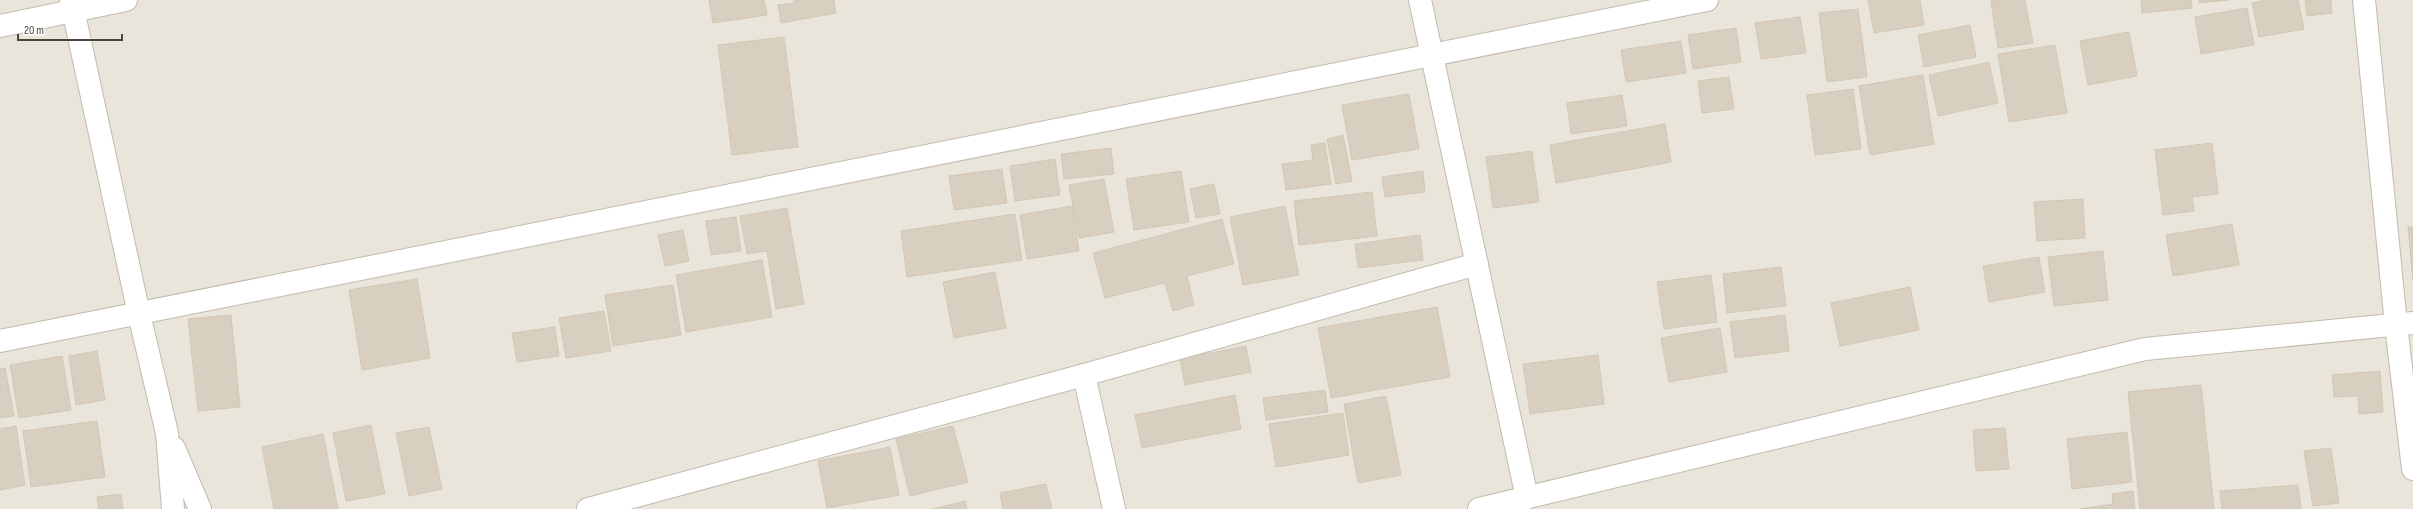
<svg xmlns="http://www.w3.org/2000/svg" width="2413" height="509" font-family="'Sofia Sans Condensed',sans-serif">
<rect width="100%" height="100%" fill="#f6f3ec"/>
<rect fill="#eae5da" x="0" y="0" width="2413" height="509"/>
<g fill="#d8cfc1" stroke="#d3c7b4">
<polygon points="709,0 764,0 767,15 713,23"/>
<polygon points="794,0 834,0 836,13 781,23 778,5 794,3"/>
<polygon points="1868,0 1920,0 1924,25 1874,33"/>
<polygon points="1998,0 2025,0 2033,43 1998,48 1991,1"/>
<polygon points="2141,0 2191,0 2192,8 2142,13"/>
<polygon points="2199,0 2229,0 2199,3"/>
<polygon points="2265,0 2298,0 2304,29 2259,37 2252,3"/>
<polygon points="2305,0 2331,0 2332,13 2307,16"/>
<polygon points="2247,8 2254,45 2201,54 2195,17"/>
<polygon points="1858,9 1867,77 1827,82 1819,13"/>
<polygon points="1800,17 1806,53 1761,59 1755,23"/>
<polygon points="1970,25 1976,57 1924,67 1918,35"/>
<polygon points="1736,28 1741,62 1693,69 1688,35"/>
<polygon points="2129,32 2137,76 2088,85 2080,41"/>
<polygon points="784,37 798,147 732,155 718,45"/>
<polygon points="1681,41 1686,73 1626,82 1621,50"/>
<polygon points="2055,45 2067,113 2009,122 1998,54"/>
<polygon points="1989,62 1998,103 1938,116 1929,75"/>
<polygon points="1923,75 1934,144 1870,155 1859,86"/>
<polygon points="1729,77 1734,109 1702,113 1698,81"/>
<polygon points="1853,89 1861,149 1815,155 1807,95"/>
<polygon points="1409,94 1419,149 1352,160 1342,105"/>
<polygon points="1622,95 1627,126 1571,134 1567,103"/>
<polygon points="1665,124 1671,162 1556,183 1550,145"/>
<polygon points="1343,135 1352,181 1336,184 1327,139"/>
<polygon points="1325,143 1331,184 1286,190 1282,164 1313,160 1311,145"/>
<polygon points="2212,143 2218,194 2192,197 2194,211 2163,215 2155,150"/>
<polygon points="1111,148 1114,174 1064,179 1061,154"/>
<polygon points="1532,151 1539,202 1493,208 1486,157"/>
<polygon points="1055,159 1060,195 1015,201 1010,166"/>
<polygon points="1002,169 1007,203 954,210 949,176"/>
<polygon points="1181,171 1189,222 1134,230 1126,179"/>
<polygon points="1423,171 1425,192 1385,197 1382,177"/>
<polygon points="1104,179 1114,232 1079,238 1069,185"/>
<polygon points="1214,184 1220,214 1196,218 1190,189"/>
<polygon points="1372,192 1377,236 1299,245 1294,201"/>
<polygon points="2083,199 2085,238 2037,241 2034,202"/>
<polygon points="1072,206 1079,251 1027,259 1020,215"/>
<polygon points="1285,206 1299,275 1243,285 1230,217"/>
<polygon points="787,208 804,304 776,309 767,251 747,254 740,216"/>
<polygon points="1015,214 1022,260 907,277 901,231"/>
<polygon points="736,217 741,251 711,255 706,221"/>
<polygon points="1222,219 1234,264 1187,276 1194,305 1173,311 1165,283 1105,298 1093,253"/>
<polygon points="2232,224 2239,265 2173,276 2166,235"/>
<polygon points="2408,227 2413,227 2413,280"/>
<polygon points="683,230 689,261 665,266 658,235"/>
<polygon points="1420,235 1423,260 1358,268 1355,244"/>
<polygon points="2103,251 2108,300 2054,306 2048,257"/>
<polygon points="2039,257 2045,292 1989,302 1983,266"/>
<polygon points="762,260 772,317 686,332 676,275"/>
<polygon points="1781,267 1786,306 1727,313 1723,274"/>
<polygon points="995,272 1006,328 954,338 943,282"/>
<polygon points="1711,275 1717,322 1664,329 1657,282"/>
<polygon points="417,279 430,358 362,370 349,290"/>
<polygon points="673,285 681,335 613,346 605,295"/>
<polygon points="1910,287 1919,330 1840,346 1831,303"/>
<polygon points="1437,307 1450,377 1331,398 1318,328"/>
<polygon points="604,311 611,351 566,358 559,318"/>
<polygon points="231,315 240,407 198,411 188,319"/>
<polygon points="1785,315 1789,351 1735,358 1730,322"/>
<polygon points="555,327 559,356 517,362 512,333"/>
<polygon points="1720,328 1727,372 1669,382 1661,338"/>
<polygon points="1246,346 1251,372 1185,385 1180,359"/>
<polygon points="97,351 105,400 76,405 69,356"/>
<polygon points="1598,355 1604,404 1530,414 1523,364"/>
<polygon points="62,356 71,410 19,418 10,365"/>
<polygon points="5,368 14,416 0,418 0,369"/>
<polygon points="2380,371 2383,412 2359,414 2358,396 2334,397 2332,375"/>
<polygon points="2201,385 2214,509 2140,509 2128,392"/>
<polygon points="1325,390 1328,412 1266,420 1263,398"/>
<polygon points="1235,395 1241,429 1142,448 1135,415"/>
<polygon points="1386,396 1401,475 1358,483 1344,404"/>
<polygon points="1343,413 1349,455 1276,467 1269,424"/>
<polygon points="97,421 105,477 31,487 23,431"/>
<polygon points="371,425 385,494 346,501 333,433"/>
<polygon points="16,426 25,485 0,490 0,429"/>
<polygon points="953,426 968,482 910,496 896,439"/>
<polygon points="429,427 442,489 409,496 396,433"/>
<polygon points="2005,428 2009,469 1976,471 1973,430"/>
<polygon points="2127,432 2132,482 2072,489 2067,439"/>
<polygon points="323,434 338,509 274,509 262,447"/>
<polygon points="890,447 899,495 827,508 818,461"/>
<polygon points="2331,448 2339,503 2313,506 2304,451"/>
<polygon points="1046,484 1052,509 1003,509 1000,493"/>
<polygon points="2298,485 2301,509 2222,509 2220,491"/>
<polygon points="2133,491 2135,509 2080,509 2113,504 2112,494"/>
<polygon points="121,494 123,509 99,509 97,497"/>
<polygon points="965,501 967,509 933,509"/>
</g>
<g fill="none" stroke-linecap="round" stroke-linejoin="round">
<defs>
<g id="street">
<polyline points="71,0 139,314 167,433 173,509"/>
<polyline points="1420,0 1527,498"/>
<polyline points="2364,0 2396,325 2413,469"/>
<polyline points="0,26 126,0"/>
<polyline points="0,341 1707,0"/>
<polyline points="1084,375 1114,509"/>
<polyline points="174,448 200,509"/>
<polyline points="588,509 1084,375 1477,264"/>
<polyline points="1479,509 2145,349 2413,323"/>
</g>
</defs>
<use href="#street" stroke="#c2bbae" stroke-width="24"/>
<use href="#street" stroke="#fff" stroke-width="22"/>
</g>
<path d="M18 34v6h104v-6" fill="none" stroke="#4b4439" stroke-width="2"/>
<text x="24" y="34" font-size="12" fill="#4b4439" stroke="#ffffff" stroke-width="3" paint-order="stroke">20 m</text>
</svg>
